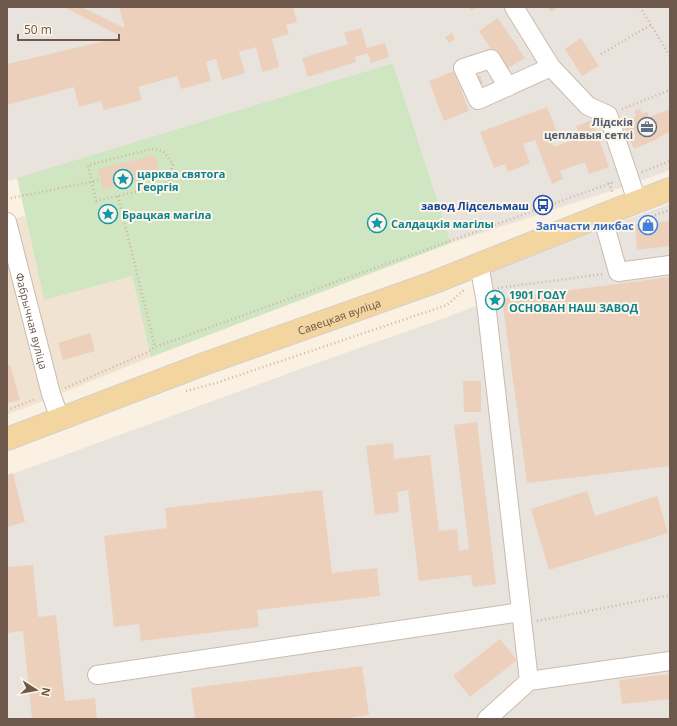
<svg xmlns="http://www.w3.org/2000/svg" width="677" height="726" font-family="'Open Sans',sans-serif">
<rect width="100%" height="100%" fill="#faf1e2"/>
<polygon fill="#f0e3d1" points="25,216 44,299 132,276 151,357 7,415 7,220"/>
<g fill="#e9e3dd">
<polygon points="7,7 670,7 670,170 626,186 451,243 393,63 9,181 7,172"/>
<polygon points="670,204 670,719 7,719 7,476 328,359 445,318 473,307 492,302 488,269"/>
</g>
<polygon fill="#d0e5c2" points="393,63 451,243 151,357 132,276 44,300 17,178"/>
<g fill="#ecd0bc">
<polygon points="64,7 81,7 125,28 119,7 293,7 297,22 286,25 289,34 272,39 279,67 262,72 256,47 239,52 245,73 222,80 216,59 206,62 211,81 181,89 177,76 138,87 142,100 104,110 101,101 79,107 74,87 7,105 7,64 122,37"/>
<polygon points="469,7 478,7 471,11"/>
<polygon points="548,7 558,7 551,12"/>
<polygon points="498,18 525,58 505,70 479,31"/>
<polygon points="361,28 367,48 385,43 389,57 371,63 368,53 355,57 356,62 308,77 302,58 348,44 344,33"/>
<polygon points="452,33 455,39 449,43 445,37"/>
<polygon points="581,38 599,66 582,76 565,49"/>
<polygon points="454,71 469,111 444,121 429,81"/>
<polygon points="480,75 483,83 475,85 473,77"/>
<polygon points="547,107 557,132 549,135 554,147 580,137 576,126 592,120 609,167 589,174 585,162 560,171 563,179 552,184 535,140 523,144 530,163 508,172 505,164 494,168 480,132"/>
<polygon points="640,109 642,114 647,112 649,117 670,109 670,132 657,138 658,139 634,149 622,122 636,116 634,111"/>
<polygon points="156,155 160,176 103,189 98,169"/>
<polygon points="670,221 670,246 637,250 635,224"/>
<polygon points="670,277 670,466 527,483 502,299"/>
<polygon points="90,333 95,351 63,360 58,343"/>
<polygon points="10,365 20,400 7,403 7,366"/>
<polygon points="463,381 481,381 481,412 464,412"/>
<polygon points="477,422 496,584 473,587 471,575 419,581 408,490 397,492 399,512 375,515 366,446 393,443 394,459 430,455 439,531 457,529 459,551 469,549 454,425"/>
<polygon points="13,473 25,522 7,527 7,475"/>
<polygon points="322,490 332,573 377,568 380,596 257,610 259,627 141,641 139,624 114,627 104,536 167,528 165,508"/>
<polygon points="587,491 595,516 657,496 668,533 549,570 531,509"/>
<polygon points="33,565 38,617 56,615 65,701 95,698 97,719 32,719 23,631 7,633 7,567"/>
<polygon points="500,639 517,660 470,697 453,676"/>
<polygon points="362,666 369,715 339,719 195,719 191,688"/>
<polygon points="670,674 670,699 622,704 619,680"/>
</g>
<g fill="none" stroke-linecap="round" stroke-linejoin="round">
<defs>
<g id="minor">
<polyline points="514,7 551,67 588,106 608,115 637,201"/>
<polyline points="508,87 491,59 463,68 478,100 551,67"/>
<polyline points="602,215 618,272 670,265"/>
<path id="s1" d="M7 222 51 394 60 419"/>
<polyline points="479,264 486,303 529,681"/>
<polyline points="97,675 521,612"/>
<polyline points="487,719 529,681 670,661"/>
</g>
<g id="major">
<path id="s2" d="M7 439 204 364 432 283 618 209 670 189"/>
</g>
</defs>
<use href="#minor" stroke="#cbbbad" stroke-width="20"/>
<use href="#major" stroke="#d6d0cd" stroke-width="24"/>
<g stroke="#d0b4a0" stroke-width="2.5" stroke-dasharray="1 3" stroke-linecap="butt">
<polyline points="640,7 670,56"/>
<polyline points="601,54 651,25"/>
<polyline points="622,109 670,90"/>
<polygon points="152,149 163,151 173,164 169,180 161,186 96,201 88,165"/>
<polyline points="642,172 670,161"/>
<polyline points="609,183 613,194"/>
<polyline points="118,196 155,347"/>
<polyline points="7,199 100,180"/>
<polyline points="655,215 670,210"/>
<polyline points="498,288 604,274"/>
<polyline points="65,388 146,353 155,347 614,182"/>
<polyline points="186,391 216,383 447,305 465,289"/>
<polyline points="7,410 36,399"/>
<polyline points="537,621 670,595"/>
</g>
<use href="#minor" stroke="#fff" stroke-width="18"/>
<use href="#major" stroke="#f3d5a0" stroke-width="22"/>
</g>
<defs>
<symbol id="office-ring" viewBox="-11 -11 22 22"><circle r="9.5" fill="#fdf5e7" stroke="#5c6f8a" stroke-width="1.5"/><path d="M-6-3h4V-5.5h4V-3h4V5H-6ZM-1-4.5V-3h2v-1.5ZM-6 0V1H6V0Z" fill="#5c6f8a"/></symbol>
<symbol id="sight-ring" viewBox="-11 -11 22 22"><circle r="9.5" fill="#fdf5e7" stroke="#0f9aa8" stroke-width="1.5"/><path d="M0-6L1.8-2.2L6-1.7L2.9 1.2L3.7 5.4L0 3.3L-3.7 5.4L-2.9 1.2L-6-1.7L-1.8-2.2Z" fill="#0f9aa8"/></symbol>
<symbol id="bus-ring" viewBox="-11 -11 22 22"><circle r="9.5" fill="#fdf5e7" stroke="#1a4fb4" stroke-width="1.5"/><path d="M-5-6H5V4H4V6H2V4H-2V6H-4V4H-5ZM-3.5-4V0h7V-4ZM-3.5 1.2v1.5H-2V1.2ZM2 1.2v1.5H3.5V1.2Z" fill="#1a4fb4"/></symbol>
<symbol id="shop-ring" viewBox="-11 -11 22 22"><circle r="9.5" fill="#fdf5e7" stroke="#3f7fe0" stroke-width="1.5"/><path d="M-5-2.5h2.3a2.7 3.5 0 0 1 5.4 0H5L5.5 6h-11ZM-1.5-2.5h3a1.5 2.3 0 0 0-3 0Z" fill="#3f7fe0"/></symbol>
</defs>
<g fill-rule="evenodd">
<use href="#office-ring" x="636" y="116" width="22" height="22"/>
<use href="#sight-ring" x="112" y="168" width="22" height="22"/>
<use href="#bus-ring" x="532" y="194" width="22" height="22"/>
<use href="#sight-ring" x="97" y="203" width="22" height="22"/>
<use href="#sight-ring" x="366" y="212" width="22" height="22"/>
<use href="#shop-ring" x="637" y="214" width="22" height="22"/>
<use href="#sight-ring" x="484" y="289" width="22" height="22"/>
</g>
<g text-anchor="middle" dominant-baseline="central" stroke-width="4" stroke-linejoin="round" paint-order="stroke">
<g font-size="11" font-weight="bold" fill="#4e5e75" stroke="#fdf5e7" text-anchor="end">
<text x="633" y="121">Лідскія<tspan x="633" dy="13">цеплавыя сеткі</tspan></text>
</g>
<g font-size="11" font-weight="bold" fill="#0d838f" stroke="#fdf5e7" text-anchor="start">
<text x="137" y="173">царква святога<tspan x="137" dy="13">Георгія</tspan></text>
<text x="122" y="214">Брацкая магіла</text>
<text x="391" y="223">Салдацкія магілы</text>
<text x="509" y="294">1901 ΓΟΔΥ<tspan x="509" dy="13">ОСНОВАН НАШ ЗАВОД</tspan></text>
</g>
<g font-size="11" font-weight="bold" fill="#164399" stroke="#fdf5e7" text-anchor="end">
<text x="529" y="205">завод Лідсельмаш</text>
</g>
<g font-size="11" font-weight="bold" fill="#366cbe" stroke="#fdf5e7" text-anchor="end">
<text x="634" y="225">Запчасти ликбас</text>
</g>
<g font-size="11" fill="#6e584b" stroke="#fdf5e7">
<text stroke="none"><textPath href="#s2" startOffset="354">Савецкая вуліца</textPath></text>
<text stroke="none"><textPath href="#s1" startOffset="102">Фабрычная вуліца</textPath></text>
</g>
</g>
<rect width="677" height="726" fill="none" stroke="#6e584b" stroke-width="16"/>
<g transform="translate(36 690) rotate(101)" stroke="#fdf5e7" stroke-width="3" paint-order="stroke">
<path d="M0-3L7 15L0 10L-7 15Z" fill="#6e584b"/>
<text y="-6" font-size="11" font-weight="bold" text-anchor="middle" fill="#6e584b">N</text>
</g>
<path d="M18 34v6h101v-6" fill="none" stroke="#6e584b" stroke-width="2"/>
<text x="24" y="34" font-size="12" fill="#6e584b" stroke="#fdf5e7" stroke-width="3" paint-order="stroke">50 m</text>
</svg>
